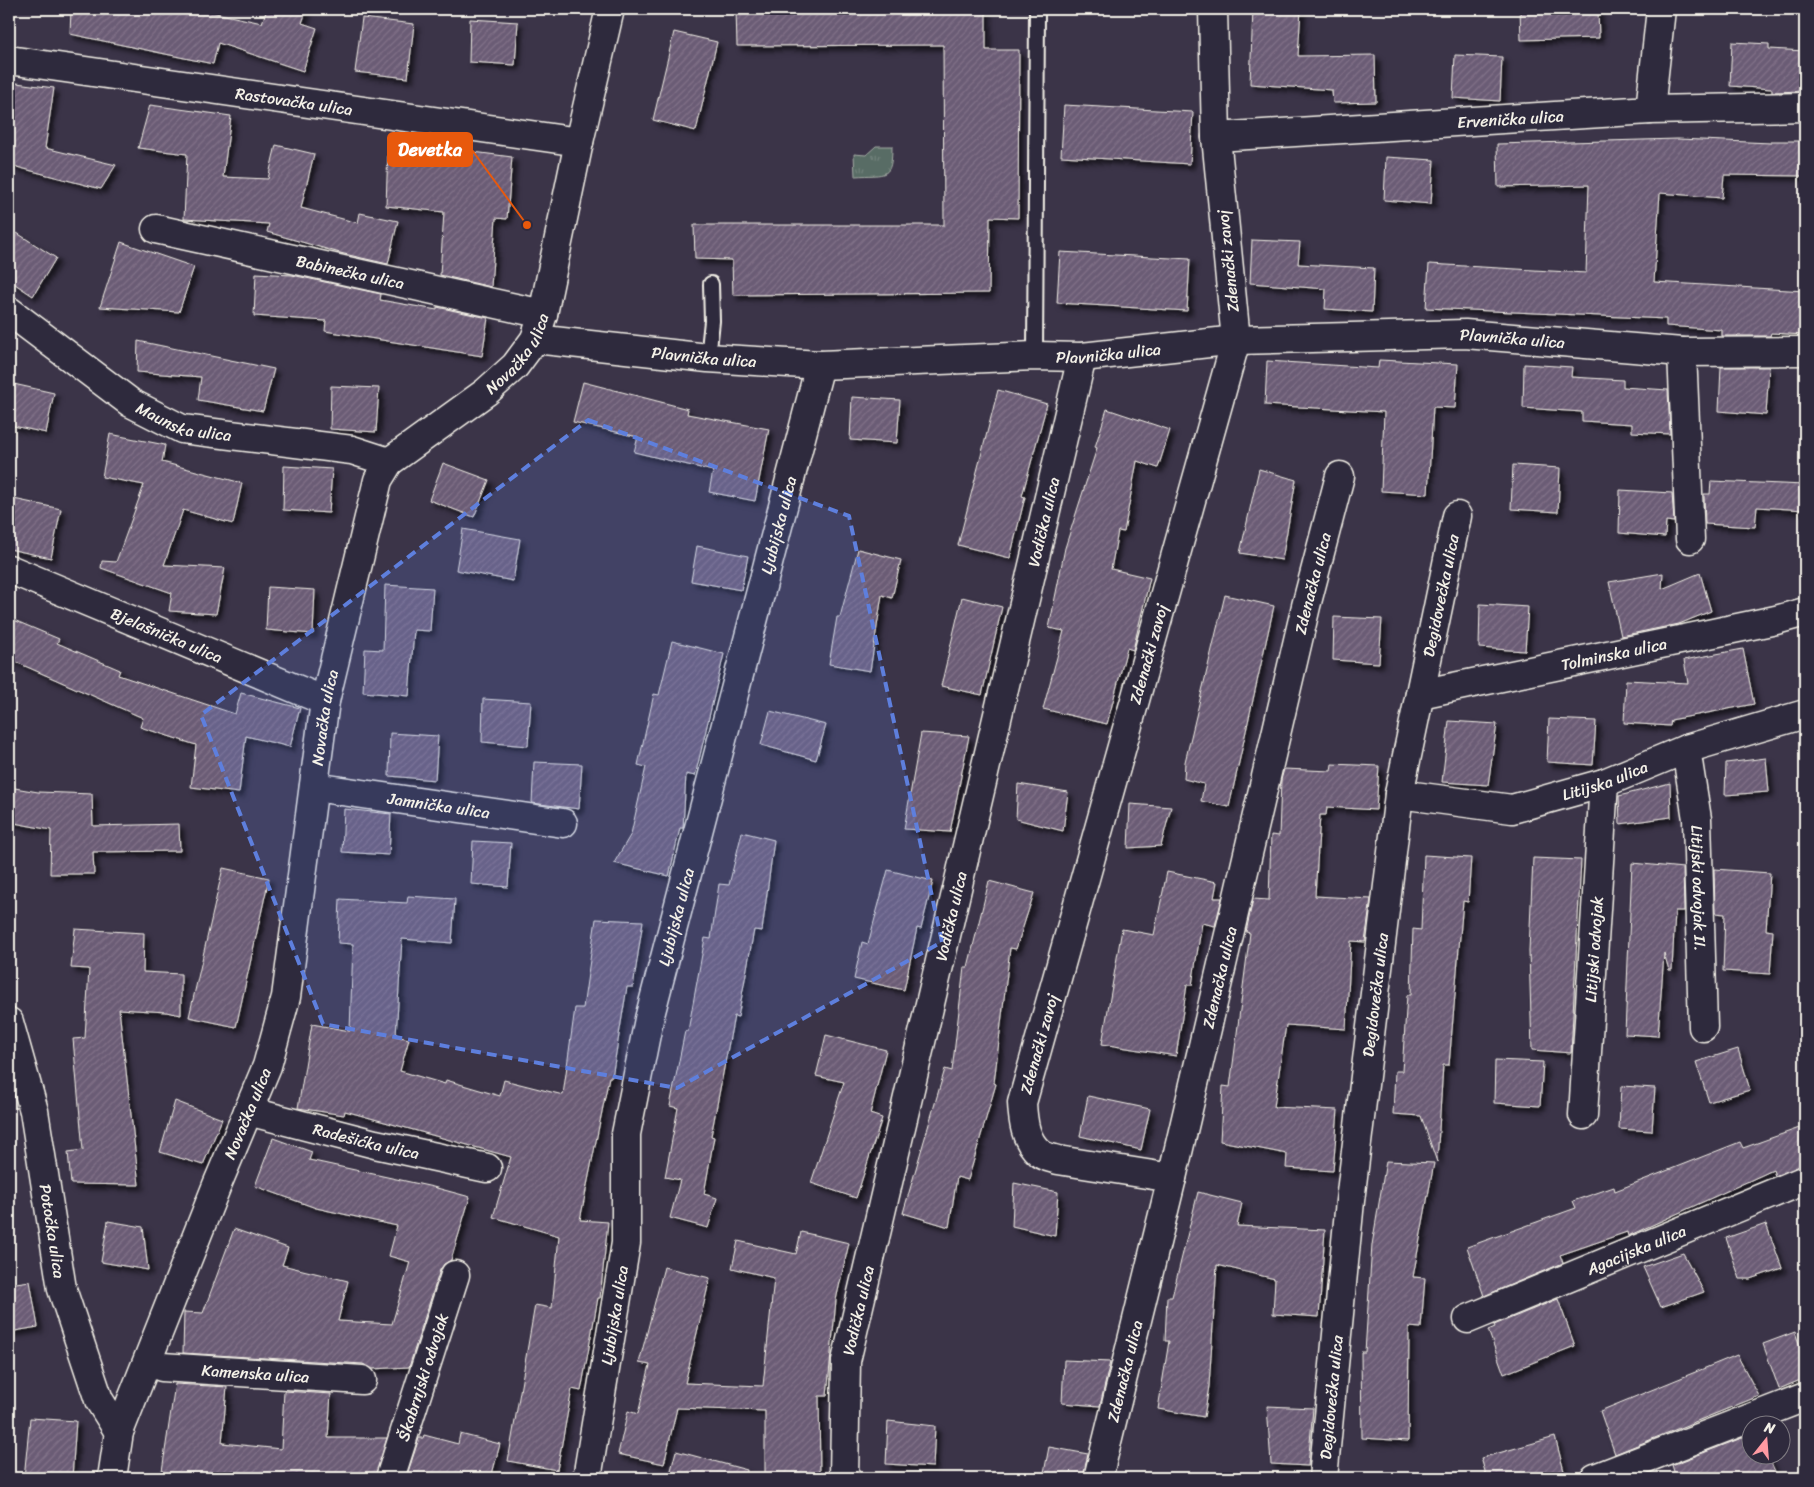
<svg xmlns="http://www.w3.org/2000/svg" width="1814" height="1487" font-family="Sriracha,sans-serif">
<defs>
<pattern id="grass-tufts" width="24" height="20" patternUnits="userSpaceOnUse" patternTransform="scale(1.25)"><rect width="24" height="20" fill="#596c65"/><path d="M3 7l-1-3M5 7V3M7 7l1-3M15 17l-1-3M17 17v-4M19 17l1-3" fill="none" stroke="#71817b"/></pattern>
<pattern id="building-hatch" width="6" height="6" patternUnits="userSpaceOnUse" patternTransform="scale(1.25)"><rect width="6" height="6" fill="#6b5b75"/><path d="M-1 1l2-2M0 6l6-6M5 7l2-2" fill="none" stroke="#817389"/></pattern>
<filter id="shadow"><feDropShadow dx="4.5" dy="4.5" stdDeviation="2.5" flood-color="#0009"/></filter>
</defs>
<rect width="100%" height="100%" fill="#3b3448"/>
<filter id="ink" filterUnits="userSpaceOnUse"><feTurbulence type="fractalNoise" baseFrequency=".02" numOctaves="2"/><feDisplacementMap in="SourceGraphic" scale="10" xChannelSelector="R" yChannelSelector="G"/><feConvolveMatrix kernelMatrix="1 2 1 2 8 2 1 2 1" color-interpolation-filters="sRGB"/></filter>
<g filter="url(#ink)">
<path fill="url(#grass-tufts)" stroke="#a6aea6" d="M876 146H892C892 180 886 174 855 176L854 154 866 155Z"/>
<g fill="url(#building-hatch)" stroke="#f4f1e8" filter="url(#shadow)">
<polygon points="71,9 197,9 262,23 267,9 307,9 302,23 317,28 303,71 218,43 213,64 70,34"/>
<polygon points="736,9 986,9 986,50 1019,50 1018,218 990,217 989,293 733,295 732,260 695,259 694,225 944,225 943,45 737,46"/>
<polygon points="1253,9 1301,9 1298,56 1375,55 1376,102 1333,103 1332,90 1250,84"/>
<polygon points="1520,9 1598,9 1599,38 1521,40"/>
<polygon points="362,18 414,24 408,78 355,72"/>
<polygon points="470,19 518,22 515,65 469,62"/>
<polygon points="674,32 717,42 696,131 653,120"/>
<polygon points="1732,42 1769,44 1769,49 1805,51 1805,91 1772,92 1772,89 1730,86"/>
<polygon points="1455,55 1502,57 1500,101 1453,98"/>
<polygon points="9,82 54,88 45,148 116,165 101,189 9,165"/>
<polygon points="150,105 231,116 223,177 268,179 276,145 314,154 301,208 358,223 360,213 398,221 388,264 340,253 267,232 269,224 184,219 187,154 138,148"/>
<polygon points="1064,105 1193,112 1190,164 1061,156"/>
<polygon points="1678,139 1771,143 1771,141 1805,141 1805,176 1724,175 1722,198 1660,193 1654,282 1805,291 1805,335 1771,333 1770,336 1722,336 1722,330 1666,326 1666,319 1426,308 1429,264 1586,273 1589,185 1498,187 1497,144"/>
<polygon points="388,149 450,153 450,149 512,157 507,219 496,218 491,287 440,275 444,212 386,206"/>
<polygon points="1386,157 1434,160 1431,204 1384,200"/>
<polygon points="17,233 56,258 33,296 9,280 9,246"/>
<polygon points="1252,240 1300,242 1298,264 1374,268 1372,312 1325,309 1326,289 1250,283"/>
<polygon points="121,242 194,267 179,312 100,307"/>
<polygon points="1060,252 1190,259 1187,311 1057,303"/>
<polygon points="256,273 292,275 381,294 380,300 437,310 437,307 488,318 482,356 325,331 326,321 254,316"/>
<polygon points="138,341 274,369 263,411 198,400 201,377 137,372"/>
<polygon points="1379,360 1458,364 1455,408 1433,407 1428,494 1381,491 1384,412 1265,405 1267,361 1378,368"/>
<polygon points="1524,364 1572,367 1571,377 1623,380 1623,387 1668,390 1670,434 1632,432 1632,424 1582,421 1582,412 1523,408"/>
<polygon points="1721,367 1769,367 1766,415 1719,411"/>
<polygon points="583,382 688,409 687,414 769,429 755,501 709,492 713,471 634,452 638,437 573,422"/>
<polygon points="9,383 54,393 46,433 9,425"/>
<polygon points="331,386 379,388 376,432 330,429"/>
<polygon points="998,390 1047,404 1022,496 1025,497 1010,558 958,545"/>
<polygon points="852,397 900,400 897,443 850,440"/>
<polygon points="1107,409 1170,430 1158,468 1137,461 1124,532 1118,531 1111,569 1150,578 1133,650 1127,648 1107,724 1043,709 1064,631 1049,628 1065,548 1097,448 1095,447"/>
<polygon points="110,434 165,445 162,462 242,483 233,524 183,510 164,565 225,568 216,614 169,611 172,593 101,568 102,561 116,562 144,485 102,477"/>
<polygon points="443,463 489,480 474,517 429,500"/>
<polygon points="1513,465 1560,468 1558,512 1511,509"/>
<polygon points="284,466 332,469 329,513 283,510"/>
<polygon points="1259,469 1296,480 1282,560 1240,553"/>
<polygon points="1711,481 1805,485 1805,510 1757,507 1755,527 1705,524 1704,494 1710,494"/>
<polygon points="1620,490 1672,493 1674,522 1666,521 1665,537 1619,533"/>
<polygon points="9,498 61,509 51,558 9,549"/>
<polygon points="463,529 520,539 513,581 456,570"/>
<polygon points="697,546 748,556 741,590 691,581"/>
<polygon points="858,549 901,560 892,598 882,595 870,671 829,664 837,617 840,617"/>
<polygon points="1663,573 1662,589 1700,573 1711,611 1679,624 1621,636 1609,582"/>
<polygon points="385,585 433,588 430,631 414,630 409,696 363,692 365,649 383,650"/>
<polygon points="268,587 315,590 313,634 266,630"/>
<polygon points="1225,595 1274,606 1229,807 1201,801 1204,784 1184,779 1185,762"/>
<polygon points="962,597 1002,607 982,695 941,686"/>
<polygon points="1480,604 1528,607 1525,651 1479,648"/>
<polygon points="1334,617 1382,619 1379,663 1333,660"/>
<polygon points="9,618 59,639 57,643 120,670 118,675 235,714 241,693 300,708 290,747 246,736 239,793 191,787 196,745 140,727 143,718 9,659"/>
<polygon points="672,641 724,654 695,776 686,774 683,828 680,828 669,876 614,863 631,834 646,767 638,765 654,694 659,695"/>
<polygon points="1743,649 1754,704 1671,720 1670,726 1624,723 1626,680 1688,683 1684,660"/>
<polygon points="483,699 531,702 528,746 482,742"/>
<polygon points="770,711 826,725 816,760 761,745"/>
<polygon points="1549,719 1596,721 1593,765 1547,762"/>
<polygon points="1449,721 1497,724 1488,785 1442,782"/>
<polygon points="390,733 438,736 435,780 389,776"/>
<polygon points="921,733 969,736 950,832 904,829"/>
<polygon points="1766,758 1769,792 1725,795 1726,763"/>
<polygon points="534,762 582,764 579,809 532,803"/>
<polygon points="1332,764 1379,766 1376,810 1327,807 1326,815 1320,815 1315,896 1371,899 1365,942 1351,941 1346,1029 1286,1025 1274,1107 1338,1110 1333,1171 1286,1168 1287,1154 1220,1141 1223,1086 1230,1087 1250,933 1246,932 1253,899 1269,900 1271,835 1279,836 1281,780 1284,769 1331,771"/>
<polygon points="1670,783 1671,817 1620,824 1619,796"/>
<polygon points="1018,784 1068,792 1063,831 1016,819"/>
<polygon points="9,787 38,792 92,794 93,826 179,824 180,851 93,852 94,874 50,874 51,830 9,822"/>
<polygon points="1130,804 1171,807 1161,846 1128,848"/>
<polygon points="344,809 391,814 389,855 342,852"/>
<polygon points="742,832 774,840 762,931 754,930 738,1017 734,1016 711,1136 714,1137 704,1194 717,1198 708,1228 670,1218 680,1180 665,1177 678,1108 670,1106 685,1031 688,1031 705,938 711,939 719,884 729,885"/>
<polygon points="473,841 511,843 508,887 471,884"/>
<polygon points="1424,855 1471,858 1468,902 1463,901 1449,1065 1443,1065 1437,1162 1421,1116 1393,1114 1395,1071 1402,1071 1407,995 1411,995 1413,929 1421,930"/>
<polygon points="1533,858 1581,860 1571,1053 1532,1050 1529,951"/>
<polygon points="1632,863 1683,868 1684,911 1675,911 1672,970 1669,970 1664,953 1658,1036 1625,1034"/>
<polygon points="223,868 269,878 236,1027 189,1017"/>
<polygon points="1714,869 1770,873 1766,930 1773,931 1770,974 1723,971 1725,914 1715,913"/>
<polygon points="888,870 933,881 921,929 917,928 904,990 854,979 862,942 868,944"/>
<polygon points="1167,872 1217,882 1214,898 1222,898 1215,926 1202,923 1192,985 1187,985 1176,1056 1102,1044 1122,929 1154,935"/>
<polygon points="989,881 1034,893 1016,949 1010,948 994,1083 996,1084 968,1180 957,1177 949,1227 903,1213 945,1069 952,1071 964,967 968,967"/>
<polygon points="408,896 455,899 452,943 402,939 396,1036 409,1039 400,1071 445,1084 446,1080 500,1096 504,1080 563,1095 575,1008 583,1008 596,919 643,921 633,987 627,987 612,1077 609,1077 580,1220 608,1222 600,1298 598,1298 581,1391 572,1389 557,1470 508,1461 535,1305 552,1308 559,1236 493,1217 511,1157 345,1111 344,1115 298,1108 312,1024 350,1031 353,944 338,943 340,899 407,903"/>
<polygon points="75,929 144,933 143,972 181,974 181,1015 166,1012 119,1009 139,1185 71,1184 68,1152 83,1150 73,1039 85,1038 89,969 71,968"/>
<polygon points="826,1035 886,1050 870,1114 882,1118 856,1198 811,1183 844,1082 816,1076"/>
<polygon points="1738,1049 1750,1090 1709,1102 1696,1062"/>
<polygon points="1495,1060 1543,1062 1540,1106 1494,1103"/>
<polygon points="1621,1086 1655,1088 1652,1131 1619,1129"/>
<polygon points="1088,1096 1150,1109 1141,1150 1080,1136"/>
<polygon points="175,1101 222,1119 203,1165 160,1152"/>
<polygon points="1805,1126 1805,1165 1775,1176 1773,1170 1628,1236 1627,1232 1560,1255 1563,1263 1484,1296 1467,1247 1576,1208 1573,1201 1614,1187 1615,1191 1740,1142 1743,1148"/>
<polygon points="273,1138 312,1152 309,1160 433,1187 470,1197 451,1260 444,1264 440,1270 409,1367 372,1369 363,1364 183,1353 184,1312 203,1313 234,1229 288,1248 282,1265 348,1281 338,1321 392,1324 410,1262 389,1256 397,1226 316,1208 255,1186"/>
<polygon points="1386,1161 1434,1163 1413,1277 1425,1278 1421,1328 1409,1327 1408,1441 1362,1438 1361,1352 1365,1352 1372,1245"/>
<polygon points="1014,1183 1058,1192 1055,1236 1012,1226"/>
<polygon points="1198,1192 1242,1203 1237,1226 1325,1230 1319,1317 1273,1314 1275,1279 1217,1265 1209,1386 1204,1417 1158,1409 1169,1341 1165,1341 1167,1297 1172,1297"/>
<polygon points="108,1221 143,1227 148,1270 101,1262"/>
<polygon points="1766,1224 1782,1268 1750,1279 1740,1279 1726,1238"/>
<polygon points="801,1232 849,1243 836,1300 827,1396 819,1396 820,1478 765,1478 765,1411 677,1408 664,1464 618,1454 628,1411 638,1414 650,1365 639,1363 664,1267 710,1278 685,1383 763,1386 774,1278 732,1268 738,1241 796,1254"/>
<polygon points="1683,1253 1704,1292 1661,1307 1643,1267"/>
<polygon points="30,1281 38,1327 9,1332 9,1284"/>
<polygon points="1558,1299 1575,1346 1504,1374 1488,1330 1495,1327 1494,1325"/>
<polygon points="1795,1332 1805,1361 1805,1378 1779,1389 1763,1344"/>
<polygon points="1737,1355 1759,1396 1615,1454 1600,1411"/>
<polygon points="1064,1360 1110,1362 1100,1406 1062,1403"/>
<polygon points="175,1384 227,1387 222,1443 281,1449 284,1391 331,1394 328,1438 387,1438 375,1478 161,1478"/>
<polygon points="1267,1406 1313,1408 1308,1466 1271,1464"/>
<polygon points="30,1418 76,1421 72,1478 24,1478"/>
<polygon points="888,1421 935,1426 933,1467 886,1464"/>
<polygon points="460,1434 500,1444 491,1478 406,1478 419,1438 423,1438 424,1435 458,1444"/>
<polygon points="1752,1434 1752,1454 1767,1454 1778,1478 1676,1478 1672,1465"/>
<polygon points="1555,1437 1564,1471 1540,1478 1487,1478 1481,1458"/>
<polygon points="1049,1447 1088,1454 1083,1478 1043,1478"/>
<polygon points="676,1451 747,1470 746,1478 669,1478"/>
</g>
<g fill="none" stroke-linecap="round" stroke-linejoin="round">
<defs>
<g id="lane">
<polyline points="1035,356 1037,9"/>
<polyline points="708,358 712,321 711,284"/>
</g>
<g id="street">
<path id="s1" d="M9 60 579 142"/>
<polyline points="1650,110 1661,9"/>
<path id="s2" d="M1216 137 1650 110 1805 107"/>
<path id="s3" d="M156 229 543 314"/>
<path id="s4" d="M9 311 131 403 182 429 352 450 389 462"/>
<path id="s5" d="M535 339 708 358 820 365 1035 356 1082 357 1236 340 1465 334 1682 352 1805 351"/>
<polyline points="1682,352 1690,539"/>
<path id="s6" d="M9 569 325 701"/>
<path id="s7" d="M1420 694 1776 620 1805 612"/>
<path id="s8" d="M1686 749 1697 819 1703 1027"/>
<path id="s9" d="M314 787 563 823"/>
<path id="s10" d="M1399 794 1512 809 1604 783 1686 749 1805 714"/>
<path id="s11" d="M9 1022 34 1111 62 1289 99 1400 119 1432"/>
<path id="s12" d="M248 1111 375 1144 487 1168"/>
<path id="s13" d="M1583 1115 1604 783"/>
<path id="s14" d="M1172 1178 1058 1160C1052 1158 1044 1157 1040 1153 1025 1141 1023 1121 1022 1103L1236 340 1216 137 1213 9"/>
<path id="s15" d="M1468 1319 1805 1180"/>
<path id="s16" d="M149 1361 162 1367 362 1380"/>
<path id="s17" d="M390 1478 455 1275"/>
<path id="s18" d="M587 1478 626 1243V1134L649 1019 820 365"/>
<path id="s19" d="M844 1478 846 1361 1082 357"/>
<path id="s20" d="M1098 1478 1172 1178 1306 606 1340 476"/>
<path id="s21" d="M1323 1478 1350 1201 1399 794 1457 516"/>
<polyline points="1595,1478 1805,1397"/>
</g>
<g id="secondary">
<path id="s22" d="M112 1478 119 1432 217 1185 267 1066 286 997 325 701 378 480 389 462 486 392 515 366 535 339 543 314 579 142 610 9"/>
</g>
</defs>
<use href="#lane" stroke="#f4f1e8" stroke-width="18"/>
<use href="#street" stroke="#f4f1e8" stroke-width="31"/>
<use href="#secondary" stroke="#f4f1e8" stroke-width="31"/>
<use href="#lane" stroke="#2f2a3d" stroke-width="14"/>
<use href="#street" stroke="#2f2a3d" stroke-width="28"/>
<use href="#secondary" stroke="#2f2a3d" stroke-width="28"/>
</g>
</g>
<path fill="#5e7fdd" fill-opacity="0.2" stroke="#5e7fdd" stroke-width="4" stroke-dasharray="10 6" stroke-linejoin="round" d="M588 420 849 516 942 942 677 1088 323 1024 201 715Z"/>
<g text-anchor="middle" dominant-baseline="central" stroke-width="4.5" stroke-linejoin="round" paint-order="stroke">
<g font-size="16" fill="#f4f1e8" stroke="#2f2a3d">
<text stroke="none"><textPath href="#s1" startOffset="288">Rastovačka ulica</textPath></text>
<text stroke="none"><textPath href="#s2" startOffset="295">Ervenička ulica</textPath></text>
<text transform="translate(1228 261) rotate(-96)">Zdenački zavoj</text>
<text stroke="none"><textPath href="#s3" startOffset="199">Babinečka ulica</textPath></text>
<text stroke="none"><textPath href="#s5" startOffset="980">Plavnička ulica</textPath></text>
<text stroke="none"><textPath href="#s22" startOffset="1230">Novačka ulica</textPath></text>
<text stroke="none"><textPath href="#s5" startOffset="575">Plavnička ulica</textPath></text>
<text stroke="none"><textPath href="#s5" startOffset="170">Plavnička ulica</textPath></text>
<text stroke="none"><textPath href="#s4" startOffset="210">Maunska ulica</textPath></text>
<text stroke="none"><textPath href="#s19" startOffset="979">Vodička ulica</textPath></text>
<text stroke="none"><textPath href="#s18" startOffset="975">Ljubijska ulica</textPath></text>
<text stroke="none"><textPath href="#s20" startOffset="920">Zdenačka ulica</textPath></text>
<text stroke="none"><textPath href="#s21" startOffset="891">Degidovečka ulica</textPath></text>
<text stroke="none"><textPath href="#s6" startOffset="171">Bjelašnička ulica</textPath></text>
<text stroke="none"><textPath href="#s14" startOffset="656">Zdenački zavoj</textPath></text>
<text stroke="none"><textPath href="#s7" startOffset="198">Tolminska ulica</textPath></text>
<text stroke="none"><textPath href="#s22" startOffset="795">Novačka ulica</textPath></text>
<text stroke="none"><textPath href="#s10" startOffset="211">Litijska ulica</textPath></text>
<text stroke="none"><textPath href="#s9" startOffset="126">Jamnička ulica</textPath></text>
<text stroke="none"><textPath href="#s8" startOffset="140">Litijski odvojak II.</textPath></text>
<text stroke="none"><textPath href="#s19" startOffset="574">Vodička ulica</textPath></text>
<text stroke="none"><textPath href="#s18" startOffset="570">Ljubijska ulica</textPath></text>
<text stroke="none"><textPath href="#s13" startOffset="166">Litijski odvojak</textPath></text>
<text stroke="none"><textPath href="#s20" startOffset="515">Zdenačka ulica</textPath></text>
<text stroke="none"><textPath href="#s21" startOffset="486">Degidovečka ulica</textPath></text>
<text stroke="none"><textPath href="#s14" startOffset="251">Zdenački zavoj</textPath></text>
<text stroke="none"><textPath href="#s22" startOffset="390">Novačka ulica</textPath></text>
<text stroke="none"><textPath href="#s12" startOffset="122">Radešićka ulica</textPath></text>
<text stroke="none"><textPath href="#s11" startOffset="214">Potočka ulica</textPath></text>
<text stroke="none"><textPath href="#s15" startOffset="182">Agacijska ulica</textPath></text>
<text stroke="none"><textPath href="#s19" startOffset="169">Vodička ulica</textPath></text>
<text stroke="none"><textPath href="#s18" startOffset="165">Ljubijska ulica</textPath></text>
<text stroke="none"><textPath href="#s20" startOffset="110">Zdenačka ulica</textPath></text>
<text stroke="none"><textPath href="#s16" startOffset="108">Kamenska ulica</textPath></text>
<text stroke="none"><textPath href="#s17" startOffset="106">Škabrnjski odvojak</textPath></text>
<text stroke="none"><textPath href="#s21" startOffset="81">Degidovečka ulica</textPath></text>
</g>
</g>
<path fill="none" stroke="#e8590c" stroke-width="2" d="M527 225L472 150"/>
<circle fill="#e8590c" stroke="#2f2a3d" stroke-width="2" cx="527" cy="225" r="5"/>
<rect fill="#e8590c" stroke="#e8590c" stroke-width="2" x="388" y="133" width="84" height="33" rx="5"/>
<g font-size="18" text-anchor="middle" font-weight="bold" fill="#fff">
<text x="430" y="156">Devetka</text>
</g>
<rect width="1814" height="1487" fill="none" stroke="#2f2a3d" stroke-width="30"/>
<rect x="15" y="15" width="1784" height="1457" fill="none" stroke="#f4f1e8" stroke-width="2" filter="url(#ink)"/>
<g transform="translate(1766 1440) rotate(17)"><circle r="24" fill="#2f2a3d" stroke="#7e7a81"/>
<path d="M0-4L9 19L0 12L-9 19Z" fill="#ff9aa2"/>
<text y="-8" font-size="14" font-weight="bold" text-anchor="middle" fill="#f4f1e8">N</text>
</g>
</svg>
